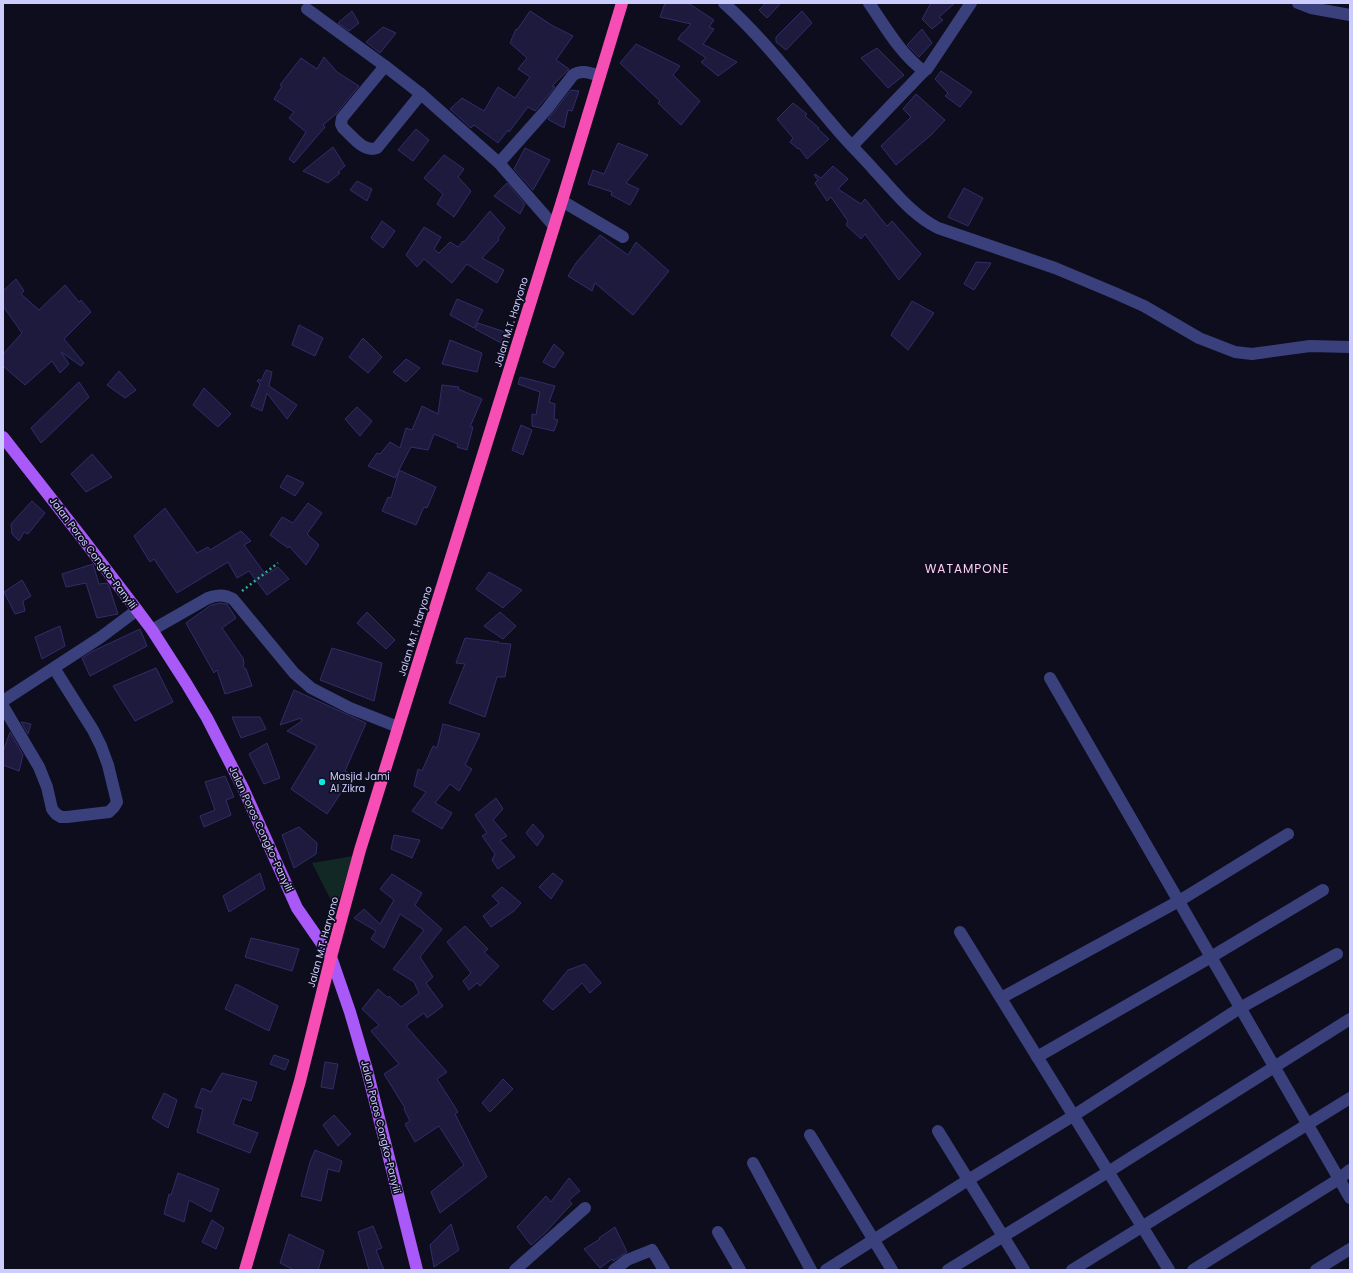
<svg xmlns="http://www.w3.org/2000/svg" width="1353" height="1273" font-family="Poppins,sans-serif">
<rect width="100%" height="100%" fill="#0e0d1e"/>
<polygon fill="#112824" points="353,856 336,910 312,863"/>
<g fill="#1d1a3e" stroke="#312d69">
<polygon points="665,3 688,3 714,20 709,27 714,29 703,44 737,62 718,76 701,62 706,58 678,39 682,33 683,33 691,24 660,17"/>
<polygon points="766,3 781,3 767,18 759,10"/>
<polygon points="931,3 955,3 939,17 943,20 932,29 922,19"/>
<polygon points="352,11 359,23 349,31 338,23"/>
<polygon points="530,11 553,26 573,36 556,60 569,69 552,86 555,87 535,111 528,107 509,132 508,130 498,143 474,125 471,128 450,109 462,98 484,111 498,87 515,98 530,77 518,69 527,58 510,43 516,29 517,30"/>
<polygon points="802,11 812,23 786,50 776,42 776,37"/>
<polygon points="383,27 396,33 380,53 366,42"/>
<polygon points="922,29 932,43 919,57 907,45"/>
<polygon points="636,44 680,66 673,75 700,101 681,125 658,103 660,101 620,63"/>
<polygon points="877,48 904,75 888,88 861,58"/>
<polygon points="324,57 337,72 359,86 336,114 323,125 325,127 294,163 289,159 306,132 289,118 294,112 274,99 282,86 280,85 301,58 317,69"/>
<polygon points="941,71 972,92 960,107 945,96 948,93 935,79"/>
<polygon points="571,90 579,91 572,111 568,110 564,128 549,120 548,119"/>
<polygon points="916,94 945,120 931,135 896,165 881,146 911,117 903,109"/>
<polygon points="793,103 807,114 805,116 819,128 818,129 829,139 807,159 799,148 798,149 790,142 793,138 777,119"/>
<polygon points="416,129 429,140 413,161 398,150"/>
<polygon points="618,143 648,155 626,183 639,189 630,205 611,195 612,192 588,184 593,170 604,174"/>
<polygon points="333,147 345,166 338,172 340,173 328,183 303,171"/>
<polygon points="525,148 550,160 533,190 514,169"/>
<polygon points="444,155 464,169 458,177 471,191 454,217 437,204 443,194 424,178"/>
<polygon points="833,166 848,179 838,189 861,204 865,199 887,226 892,221 921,254 899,280 865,234 861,239 846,225 848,221 831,197 827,201 815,183 818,180 814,175 815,174 821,178"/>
<polygon points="357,181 372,189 367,201 350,190"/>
<polygon points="507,183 525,204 520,214 494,196"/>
<polygon points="964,188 983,198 968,226 948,217"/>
<polygon points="490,211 505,228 498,238 499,240 482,258 504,270 497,283 467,264 452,283 424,259 417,267 406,255 424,227 441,237 434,249 439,253 450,242 458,247 463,241 464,242"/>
<polygon points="382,221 395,231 383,248 371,238"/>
<polygon points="600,235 628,255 636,242 669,271 633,315 595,283 592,291 568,276 576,263"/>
<polygon points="976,262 991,263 974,290 964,284"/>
<polygon points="16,279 24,291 21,294 39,310 65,285 79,302 81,300 91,312 64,339 84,363 81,366 61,352 69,364 60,373 52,361 25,385 3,366 3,354 22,333 3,306 3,291"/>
<polygon points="457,299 483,310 474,328 450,315"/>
<polygon points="912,301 934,313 908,350 891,335"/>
<polygon points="478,323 508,333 503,344 475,329"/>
<polygon points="299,325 323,338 315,356 292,345"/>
<polygon points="363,338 382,357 368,373 349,357"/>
<polygon points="450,340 482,353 477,372 442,364"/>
<polygon points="554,344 564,353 554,368 543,362"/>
<polygon points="406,359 420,368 406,382 393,372"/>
<polygon points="266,370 272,372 269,386 297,405 287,419 267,393 262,411 251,406 260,384 257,381 259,379 261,381"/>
<polygon points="119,371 136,390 125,398 107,385"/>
<polygon points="520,377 555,386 549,402 555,404 554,419 558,420 554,431 532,426 532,414 536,415 540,392 518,384"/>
<polygon points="79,382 89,397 41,443 31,428"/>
<polygon points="442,385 459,387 458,389 482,399 470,427 473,427 467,450 457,447 458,444 434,434 428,450 411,447 399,470 436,487 427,508 424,507 416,525 382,511 388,497 391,498 399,471 395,478 368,466 377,453 380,454 390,442 400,448 406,428 412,430 422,406 438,414"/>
<polygon points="204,388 231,414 218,427 193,405"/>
<polygon points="357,407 372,421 360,436 345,419"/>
<polygon points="521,425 532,430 523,455 512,450"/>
<polygon points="92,454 112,477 86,492 71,474"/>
<polygon points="287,475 304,483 295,496 280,487"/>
<polygon points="32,501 45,513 28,534 24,532 19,541 12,534 11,524"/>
<polygon points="308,503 322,513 307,534 319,545 306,565 289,546 288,548 270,535 282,517 293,523"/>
<polygon points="165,508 197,553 208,547 210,550 241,531 251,541 244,545 266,575 278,567 289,579 267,595 249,571 237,578 228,562 177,593 154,559 150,562 134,536"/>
<polygon points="93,564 99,584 107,583 109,586 118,614 97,618 86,583 66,587 62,574"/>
<polygon points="489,572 522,590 503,608 476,589"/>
<polygon points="22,580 31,596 23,601 25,611 15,614 4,592"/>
<polygon points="220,603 227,604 236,618 222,628 243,658 244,663 243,667 246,669 252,686 225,694 217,670 214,673 186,623 211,605"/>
<polygon points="367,612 395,640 386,649 357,623"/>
<polygon points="500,612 516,626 503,639 484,626"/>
<polygon points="60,626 65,646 42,659 35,637"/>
<polygon points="140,629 147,646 90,676 82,658 93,651"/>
<polygon points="465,638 499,642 498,643 511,644 505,677 497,677 485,717 449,703 465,664 456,663"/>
<polygon points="332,648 382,663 374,701 320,680"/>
<polygon points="156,668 173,702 135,721 113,686"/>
<polygon points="294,690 366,723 345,771 353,775 327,814 291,789 317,746 287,731 302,721 301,718 280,725"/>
<polygon points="232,717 260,717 266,729 241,738"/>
<polygon points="21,722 31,724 28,734"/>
<polygon points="443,724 480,734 465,765 472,769 459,791 450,784 435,803 452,813 442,829 412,811 426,792 414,786 418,769 422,771 433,746 437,748"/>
<polygon points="10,732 23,755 19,771 3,765 3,752"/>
<polygon points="267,743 280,778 264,784 249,754"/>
<polygon points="225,776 234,797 226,800 231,815 204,827 200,816 215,810 205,782"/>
<polygon points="496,798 503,809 493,820 507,836 500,840 515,857 498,869 492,860 495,854 482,836 487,833 475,815"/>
<polygon points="533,824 544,836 537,846 526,833"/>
<polygon points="299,827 317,843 316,854 294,868 282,835"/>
<polygon points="394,835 420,840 412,858 391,849"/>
<polygon points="260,873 265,889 229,912 223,896"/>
<polygon points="553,873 563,881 551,899 539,887"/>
<polygon points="392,874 422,893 415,905 442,929 420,957 433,977 426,983 443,1006 427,1018 424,1013 406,1026 447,1072 437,1079 458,1112 455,1114 487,1177 440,1213 431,1192 464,1165 439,1126 415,1142 405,1124 410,1121 404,1109 405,1108 384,1074 399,1064 371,1031 379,1025 362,1009 378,989 388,998 389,996 401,1007 419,993 414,982 393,969 424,930 400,914 384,948 371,939 376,931 354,918 364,909 380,924 394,900 380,889"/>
<polygon points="502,887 521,903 514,911 491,927 483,916 499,903 492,896"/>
<polygon points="465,926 488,949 484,952 499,966 480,986 477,983 469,990 463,981 471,973 447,942"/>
<polygon points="251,938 299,949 292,971 245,957"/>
<polygon points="585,964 601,983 590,993 582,983 553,1010 543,1001 568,970"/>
<polygon points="236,984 278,1006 269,1031 225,1009"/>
<polygon points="274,1055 289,1060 285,1070 270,1064"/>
<polygon points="325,1062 338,1064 333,1089 321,1087"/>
<polygon points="222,1073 257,1082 251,1101 242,1098 233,1124 258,1133 250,1153 197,1132 203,1109 195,1107 202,1088 211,1092"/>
<polygon points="503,1079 513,1089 490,1112 482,1103"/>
<polygon points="164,1093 177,1100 168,1128 152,1118"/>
<polygon points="334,1115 351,1134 338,1146 323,1125"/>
<polygon points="315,1150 342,1161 339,1172 328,1169 321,1201 301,1196 310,1162"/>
<polygon points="178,1173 219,1189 211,1212 189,1200 184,1222 164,1214 169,1194 171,1195"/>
<polygon points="569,1178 580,1191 569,1200 572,1204 566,1210 545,1233 531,1245 517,1227 546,1196 551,1202"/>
<polygon points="212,1220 224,1228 216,1249 202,1242"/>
<polygon points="451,1224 459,1250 434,1267 430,1245"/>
<polygon points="373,1226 382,1248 376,1250 384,1270 369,1270 358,1232"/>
<polygon points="615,1227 627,1252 613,1261 612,1259 600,1268 584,1249 600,1239 599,1238"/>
<polygon points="289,1234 324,1251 318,1270 294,1270 280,1263"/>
</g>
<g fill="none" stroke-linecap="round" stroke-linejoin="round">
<polyline stroke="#33aa94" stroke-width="2.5" stroke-dasharray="2 3" stroke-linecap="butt" points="242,591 278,563"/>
<g stroke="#3a407b" stroke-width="12">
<path d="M724 3C765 40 798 84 834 126 847 142 862 156 875 171 896 193 911 214 938 228L1055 268 1117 294 1144 306 1199 338 1235 352 1252 354 1310 346 1350 347"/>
<path d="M869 3C885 26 901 55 924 71"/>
<polyline points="1298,3 1311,8 1350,15"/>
<polyline points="307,9 385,66 421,94 499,163 554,226"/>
<path d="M385 66 342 118 341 124 343 128C352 136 364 153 377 148L421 94"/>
<polyline points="852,146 924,71 927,69 971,3"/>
<path d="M499 163 547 109 573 75C582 69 590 73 600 76"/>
<polyline points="562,201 623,237"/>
<path d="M152 630 208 598C217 595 224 594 233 599L294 673 311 688 350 708 398 727"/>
<polyline points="1050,678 1350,1198"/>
<polyline points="3,701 101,637 137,610"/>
<polyline points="3,706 39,767 47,787 52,809 56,814 61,817 67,817 109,812 114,807 117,802 108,765 101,746 93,730 54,668"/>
<polyline points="960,932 1169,1270"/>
<polyline points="1001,998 1179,901 1288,834"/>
<polyline points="1037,1057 1211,957 1323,890"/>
<polyline points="938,1131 1024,1270"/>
<polyline points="810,1135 892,1270"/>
<polyline points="753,1163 811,1270"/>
<polyline points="718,1232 740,1270"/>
<polyline points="515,1270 585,1208"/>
<polyline points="614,1270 627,1260 652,1250 664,1270"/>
<polyline points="826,1270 968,1180 1073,1116 1240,1008 1337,954"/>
<polyline points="948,1270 1108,1172 1350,1019"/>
<polyline points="1072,1270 1350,1098"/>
<polyline points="1193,1270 1339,1179 1350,1170"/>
<polyline points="1316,1270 1350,1249"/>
</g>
<polyline stroke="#a859f7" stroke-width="12" points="3,437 83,539 137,610 152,630 186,683 207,718 243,788 297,908 331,957 350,1012 367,1070 417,1270"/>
<polyline stroke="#f64eb4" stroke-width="12" points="245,1270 300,1081 331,957 360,850 562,201 622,3"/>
</g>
<circle fill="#0beae4" stroke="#0e0d1e" stroke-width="1.5" cx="322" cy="782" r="4"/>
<g text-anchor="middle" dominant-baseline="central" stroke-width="3.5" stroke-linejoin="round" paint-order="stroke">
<g font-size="10" fill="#cdcdfd" stroke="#0e0d1e">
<text transform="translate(511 322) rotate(-73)">Jalan M.T. Haryono</text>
<text transform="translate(93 553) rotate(53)">Jalan Poros Congko-Panyili</text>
<text transform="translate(415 631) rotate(-73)">Jalan M.T. Haryono</text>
<text transform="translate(261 829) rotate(65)">Jalan Poros Congko-Panyili</text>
<text transform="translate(323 942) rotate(-75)">Jalan M.T. Haryono</text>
<text transform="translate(381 1127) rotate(76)">Jalan Poros Congko-Panyili</text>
</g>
<g font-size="10" fill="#cdcdfd" stroke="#0e0d1e" text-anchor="start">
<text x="330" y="776">Masjid Jami<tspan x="330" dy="12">Al Zikra</tspan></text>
</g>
<g font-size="12" letter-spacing="1" fill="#fdcff2" stroke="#0e0d1e">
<text x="967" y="568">WATAMPONE</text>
</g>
</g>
<rect width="1353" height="1273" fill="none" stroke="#cdcdfd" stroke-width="8"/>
</svg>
